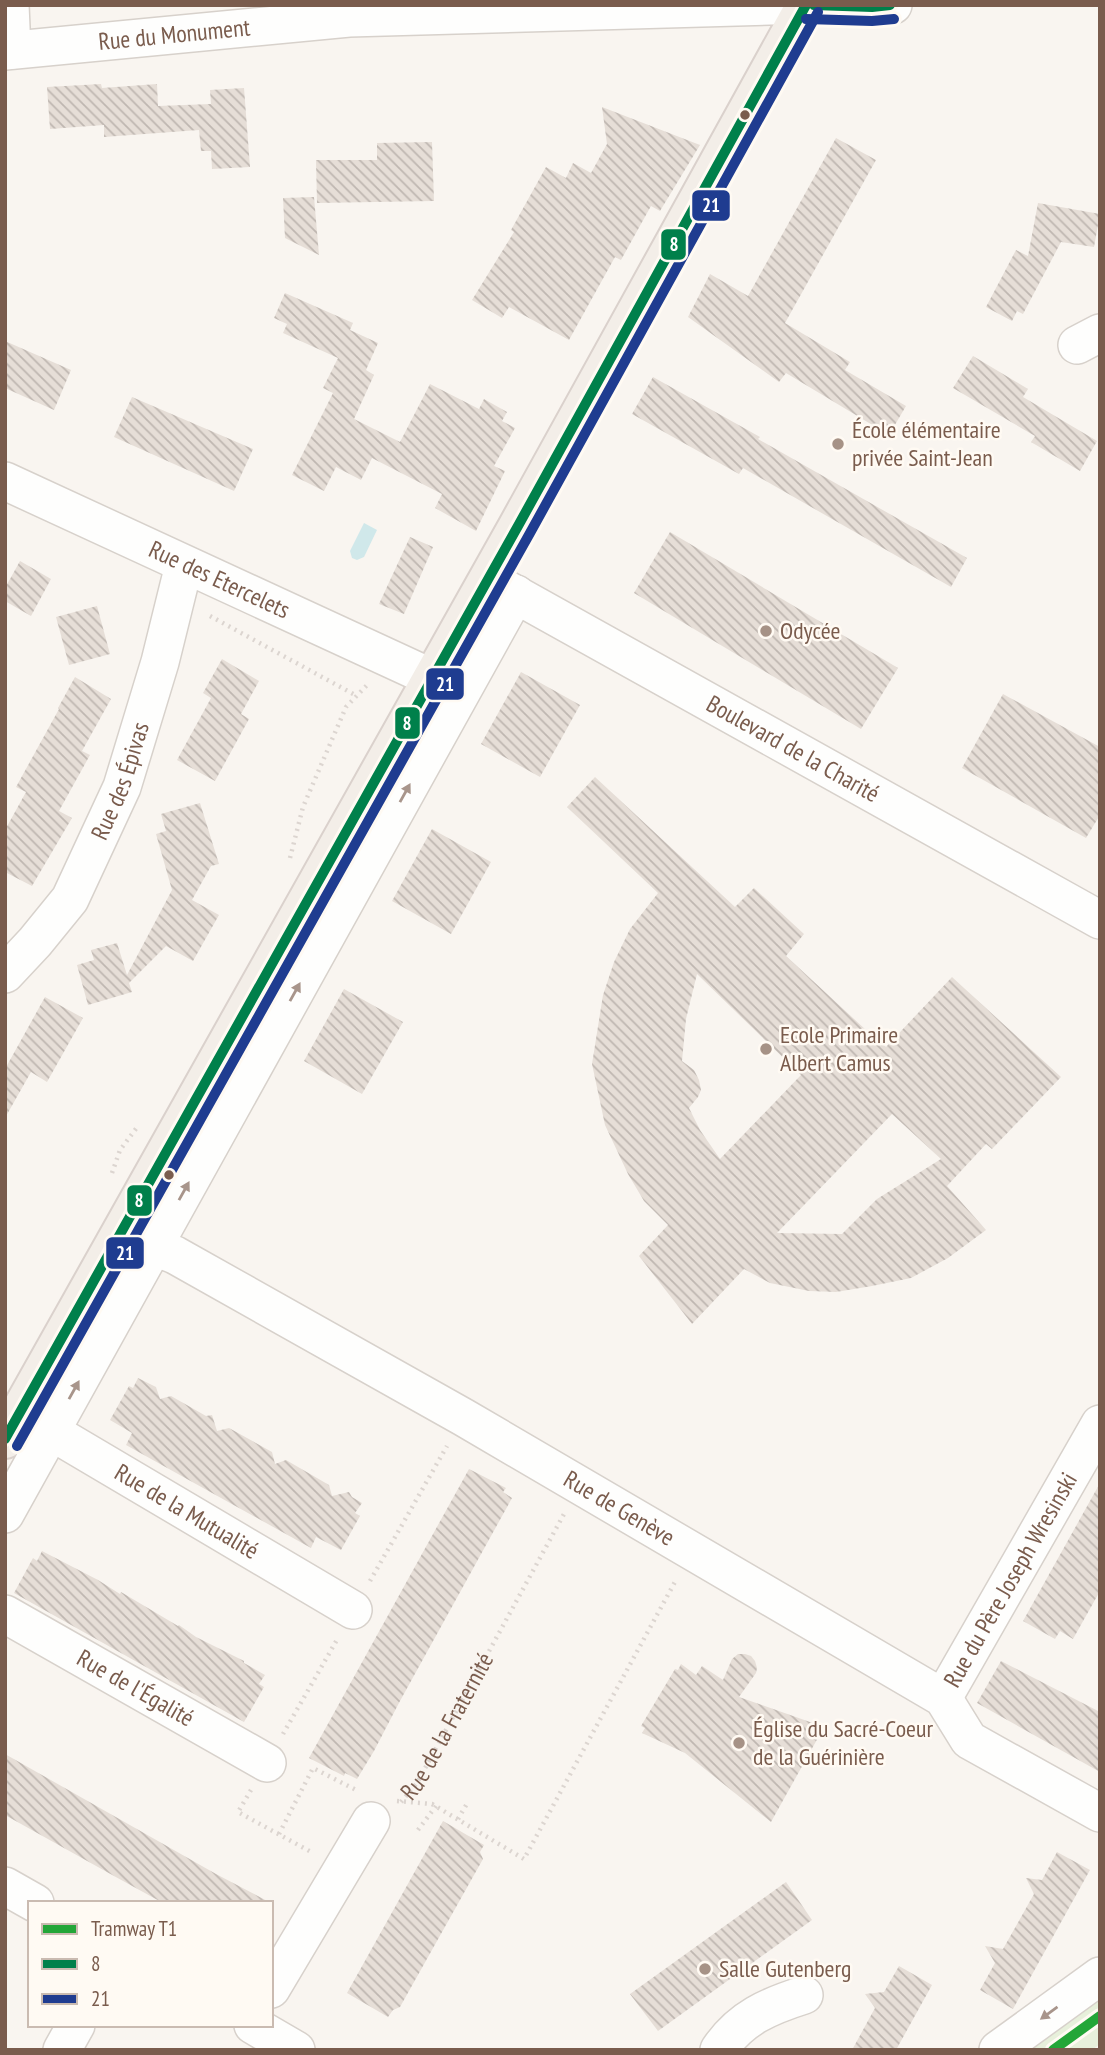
<svg xmlns="http://www.w3.org/2000/svg" width="1105" height="2055" viewBox="0 0 1105 2055" font-family="'PT Sans Narrow',sans-serif">
<style>
.green{fill:#e7f0db}
.water{fill:#d0e8ea}
.building{fill:url(#building-back-hatch);fill-rule:evenodd}
.lines{fill:none;stroke-linecap:round;stroke-linejoin:round}
.minor-casing{stroke:#d7d1cb;stroke-width:40}
.major-casing{stroke:#dad1cc;stroke-width:42}
.path{stroke:#dcd5d0;stroke-width:4.5;stroke-dasharray:2 5;stroke-linecap:butt}
.minor{stroke:#fefefd;stroke-width:37}
.major{stroke:#f3eee8;stroke-width:38}
.bus-1-casing{stroke:#fffaf3;stroke-width:16}
.bus-2-casing{stroke:#fffaf3;stroke-width:16}
.bus-1{stroke:#00804b;stroke-width:10}
.bus-2{stroke:#1f3c90;stroke-width:10}
.tram-1-casing{stroke:#fffaf3;stroke-width:16}
.tram-1{stroke:#23a638;stroke-width:10}
.oneway{fill:#a8958b}
.bus-dot{fill:#7a5c4d;stroke:#fffaf3;stroke-width:2.5}
.poi-dot{fill:#a69286;stroke:#fffaf3;stroke-width:2.5}
.labels{text-anchor:middle;stroke-width:5;stroke-linejoin:round;paint-order:stroke}
.street-label{font-size:24px;fill:#7a5c4d;stroke:#fffaf3}
.poi-label{font-size:24px;fill:#7a5c4d;stroke:#fffaf3;text-anchor:start}
.line-badge{stroke:#fffaf3;stroke-width:2.5}
.badge-label{font-size:19px;text-anchor:middle;font-weight:bold;fill:#fff}
</style>
<defs>
<pattern id="building-back-hatch" width="6" height="6" patternUnits="userSpaceOnUse" patternTransform="scale(1.75)"><rect width="6" height="6" fill="#e6ded7"/><path d="M-1 5l2 2M0 0l6 6M5-1l2 2" fill="none" stroke="#bfb7b1"/></pattern>
</defs>
<rect width="100%" height="100%" fill="#f9f5f0"/>
<polygon class="green" points="1100,1991 1100,2044 1092,2050 1018,2050"/>
<polygon class="water" points="364,523 377,530 364,557 357,560 352,558 350,551"/>
<g class="building">
<polygon points="101,84 102,88 157,84 158,106 211,104 210,90 244,88 250,167 212,169 211,151 201,151 199,130 104,137 104,125 50,129 47,87"/>
<polygon points="602,107 700,145 660,211 651,206 621,260 615,257 569,340 509,307 502,318 472,300 514,232 511,230 546,167 566,178 573,163 591,173 607,144"/>
<polygon points="836,138 876,160 785,323 850,362 845,370 906,406 889,435 786,373 779,382 688,317 710,274 748,296"/>
<polygon points="432,142 434,201 317,203 316,160 377,160 377,143"/>
<polygon points="314,197 319,255 285,238 283,198"/>
<polygon points="1038,203 1100,214 1094,247 1061,242 1023,314 1017,311 1012,321 986,307 1016,250 1028,256"/>
<polygon points="285,293 353,323 350,330 378,343 366,370 374,375 354,419 400,442 430,384 479,409 484,399 507,412 502,421 515,428 494,466 505,471 476,531 435,508 442,494 372,458 361,480 336,467 324,491 292,475 333,393 323,388 338,358 283,333 287,324 274,318"/>
<polygon points="5,341 71,370 54,410 5,388"/>
<polygon points="973,356 1028,389 1023,397 1097,441 1080,471 1031,442 1035,436 953,388"/>
<polygon points="653,377 760,437 758,439 967,558 951,587 743,468 739,474 632,414"/>
<polygon points="132,397 253,449 234,491 114,437"/>
<polygon points="670,532 898,668 861,729 634,593"/>
<polygon points="410,537 433,547 404,614 379,604"/>
<polygon points="20,561 51,579 31,616 5,601 5,588"/>
<polygon points="97,606 110,654 69,665 56,617"/>
<polygon points="222,659 259,681 241,714 249,719 215,781 177,760 211,698 203,693"/>
<polygon points="521,672 580,705 540,777 481,744"/>
<polygon points="75,677 111,699 82,751 90,755 59,811 72,818 32,886 5,872 5,830 26,792 16,787 59,709 58,708"/>
<polygon points="1003,694 1100,747 1100,815 1086,838 962,768"/>
<path d="M 595,777 L 735,907 L 754,888 L 804,934 L 786,956 L 880,1043 L 881,1042 L 886,1047 L 952,977 L 1061,1077 L 992,1149 L 986,1144 L 947,1186 L 986,1230 L 948,1258 L 911,1278 L 872,1286 L 836,1292 L 809,1291 L 770,1283 L 744,1269 L 692,1324 L 639,1256 L 668,1225 L 644,1201 L 628,1174 L 605,1125 L 592,1064 L 603,995 L 614,962 L 630,929 L 658,893 L 567,807 ZM 697,974 L 801,1075 L 720,1159 L 700,1130 L 689,1108 L 698,1097 L 701,1090 L 699,1080 L 694,1070 L 682,1061 L 686,1019 ZM 892,1114 L 941,1159 L 877,1199 L 842,1234 L 777,1233 Z"/>
<polygon points="200,803 219,864 211,866 192,900 219,915 193,961 166,946 129,983 132,992 88,1005 77,965 94,960 91,950 117,943 127,975 172,890 156,834 166,831 161,814"/>
<polygon points="432,829 491,862 451,934 392,901"/>
<polygon points="344,989 403,1022 362,1094 304,1061"/>
<polygon points="45,997 83,1018 47,1082 31,1072 5,1118 5,1069"/>
<polygon points="138,1378 156,1387 160,1399 171,1396 206,1416 212,1415 217,1431 229,1428 272,1452 275,1464 286,1460 329,1485 332,1496 349,1492 352,1497 362,1503 355,1513 360,1516 341,1550 316,1537 311,1548 126,1445 132,1433 110,1420 129,1386 133,1388"/>
<polygon points="469,1469 506,1488 503,1492 512,1498 400,1701 374,1751 357,1779 345,1773 344,1776 309,1758"/>
<polygon points="1100,1483 1100,1591 1073,1639 1060,1631 1055,1639 1023,1621"/>
<polygon points="42,1551 98,1580 120,1594 121,1592 178,1626 179,1625 196,1637 244,1661 244,1663 265,1675 259,1684 264,1687 244,1722 14,1593 33,1558 37,1561"/>
<polygon points="738,1654 745,1654 751,1656 755,1661 757,1668 756,1673 739,1697 824,1727 771,1822 685,1753 642,1733 645,1728 641,1726 675,1669 678,1670 681,1664 696,1675 702,1666 723,1680 732,1659"/>
<polygon points="1001,1661 1100,1712 1100,1772 977,1703"/>
<polygon points="5,1754 216,1874 271,1903 163,1903 114,1876 5,1815"/>
<polygon points="443,1821 484,1845 480,1852 483,1859 400,2007 393,2010 388,2017 347,1993"/>
<polygon points="1057,1852 1090,1870 1013,2009 980,1990 995,1963 985,1946 1003,1949 1034,1894 1026,1878 1042,1880"/>
<polygon points="786,1882 812,1920 658,2031 630,1994"/>
<polygon points="899,1966 932,1985 896,2050 852,2050 875,2008 865,1994 884,1992"/>
</g>
<g class="lines">
<defs>
<g id="minor">
<polyline points="10,5 12,50"/>
<path id="s2" d="M 5,51 L 349,18 L 806,5 L 872,7 L 893,5"/>
<polyline points="1077,345 1100,333"/>
<path id="s3" d="M 5,481 L 432,678"/>
<path id="s4" d="M 495,583 L 1100,920"/>
<path id="s5" d="M 5,974 L 35,942 L 70,899 L 122,787 L 160,662 L 184,565"/>
<path id="s6" d="M 115,1244 L 136,1252 L 160,1249 L 175,1255 L 463,1417 L 943,1698 L 969,1740 L 1100,1813"/>
<path id="s7" d="M 30,1419 L 353,1610"/>
<polyline points="5,1514 516,594"/>
<path id="s8" d="M 5,1614 L 267,1763"/>
<path id="s9" d="M 943,1698 L 1100,1424"/>
<polyline points="5,1886 35,1903"/>
<polyline points="271,1989 371,1821"/>
<polyline points="253,2025 296,2050"/>
<polyline points="62,2050 76,2025"/>
<path d="M 719,2050 C 740,2018 769,2006 804,1995"/>
<polyline points="998,2050 1100,1976"/>
</g>
<polyline id="major" points="5,1439 518,526 806,5"/>
</defs>
<use href="#minor" class="minor-casing"/>
<use href="#major" class="major-casing"/>
<g class="path">
<polyline points="210,616 357,696"/>
<polyline points="290,858 303,807 346,707 369,683"/>
<polyline points="112,1173 120,1150 138,1126"/>
<polyline points="370,1581 447,1446"/>
<polyline points="283,1734 338,1638"/>
<polyline points="251,1790 238,1812 313,1853"/>
<polyline points="397,1801 432,1804 524,1859 676,1580"/>
<path id="s1" d="M 401,1802 L 417,1783 L 564,1514"/>
<polyline points="458,1819 468,1802"/>
<polyline points="418,1830 436,1806"/>
<polyline points="279,1834 313,1768 358,1791"/>
</g>
<use href="#minor" class="minor"/>
<use href="#major" class="major"/>
<defs>
<g id="bus-1">
<polyline points="814,5 872,7 890,5"/>
<polyline points="5,1439 518,526 806,5"/>
</g>
<g id="bus-2">
<polyline points="806,19 872,21 894,19"/>
<polyline points="17,1446 530,533 818,12"/>
</g>
</defs>
<use href="#bus-1" class="bus-1-casing"/>
<use href="#bus-2" class="bus-2-casing"/>
<use href="#bus-1" class="bus-1"/>
<use href="#bus-2" class="bus-2"/>
<defs>
<polyline id="tram-1" points="1053,2050 1100,2016"/>
</defs>
<use href="#tram-1" class="tram-1-casing"/>
<use href="#tram-1" class="tram-1"/>
</g>
<defs><path id="oneway-solid" d="M-6-.8H1V-3.2L6.5 0L1 3.2V.8H-6Z" transform="scale(1.75)"/></defs>
<g class="oneway">
<use href="#oneway-solid" transform="translate(405 793) rotate(-61)"/>
<use href="#oneway-solid" transform="translate(295 992) rotate(-61)"/>
<use href="#oneway-solid" transform="translate(184 1191) rotate(-61)"/>
<use href="#oneway-solid" transform="translate(74 1390) rotate(-61)"/>
<use href="#oneway-solid" transform="translate(1049 2013) rotate(144)"/>
</g>
<g class="bus-dot">
<circle cx="745" cy="115" r="6"/>
<circle cx="169" cy="1175" r="6"/>
</g>
<g class="poi-dot">
<circle cx="838" cy="444" r="7"/>
<circle cx="766" cy="631" r="7"/>
<circle cx="766" cy="1049" r="7"/>
<circle cx="739" cy="1743" r="7"/>
<circle cx="705" cy="1969" r="7"/>
</g>
<g class="labels">
<g class="street-label">
<text dy="8" stroke="none"><textPath href="#s2" startOffset="170">Rue du Monument</textPath></text>
<text dy="8" stroke="none"><textPath href="#s3" startOffset="236">Rue des Etercelets</textPath></text>
<text dy="8" stroke="none"><textPath href="#s4" startOffset="341">Boulevard de la Charité</textPath></text>
<text dy="8" stroke="none"><textPath href="#s5" startOffset="228">Rue des Épivas</textPath></text>
<text dy="8" stroke="none"><textPath href="#s6" startOffset="574">Rue de Genève</textPath></text>
<text dy="8" stroke="none"><textPath href="#s7" startOffset="182">Rue de la Mutualité</textPath></text>
<text dy="8" stroke="none"><textPath href="#s9" startOffset="136">Rue du Père Joseph Wresinski</textPath></text>
<text dy="8" stroke="none"><textPath href="#s8" startOffset="150">Rue de l'Égalité</textPath></text>
<text dy="8" stroke="none"><textPath href="#s1" startOffset="89">Rue de la Fraternité</textPath></text>
</g>
<g class="poi-label">
<text x="852" y="438">École élémentaire<tspan x="852" dy="28">privée Saint-Jean</tspan></text>
<text x="780" y="639">Odycée</text>
<text x="780" y="1043">Ecole Primaire<tspan x="780" dy="28">Albert Camus</tspan></text>
<text x="753" y="1737">Église du Sacré-Coeur<tspan x="753" dy="28">de la Guérinière</tspan></text>
<text x="719" y="1977">Salle Gutenberg</text>
</g>
</g>
<g class="line-badge">
<rect x="691" y="189" width="40" height="33" rx="7" fill="#1f3c90"/>
<rect x="660" y="228" width="27" height="33" rx="7" fill="#00804b"/>
<rect x="425" y="667" width="40" height="34" rx="7" fill="#1f3c90"/>
<rect x="394" y="706" width="27" height="34" rx="7" fill="#00804b"/>
<rect x="126" y="1184" width="27" height="33" rx="7" fill="#00804b"/>
<rect x="105" y="1236" width="40" height="34" rx="7" fill="#1f3c90"/>
</g>
<g class="badge-label">
<text x="711" y="212">21</text>
<text x="674" y="251">8</text>
<text x="445" y="691">21</text>
<text x="407" y="730">8</text>
<text x="139" y="1207">8</text>
<text x="125" y="1260">21</text>
</g>
<rect width="1105" height="2055" fill="none" stroke="#7a5c4d" stroke-width="14"/>
<rect x="28" y="1901" width="245" height="126" fill="#fffaf3" stroke="#cabbb1" stroke-width="2"/>
<rect x="42" y="1924" width="35" height="10" fill="#23a638" stroke="#cabbb1" stroke-width="2"/>
<text x="91" y="1936" font-size="21" fill="#7a5c4d">Tramway T1</text>
<rect x="42" y="1959" width="35" height="10" fill="#00804b" stroke="#cabbb1" stroke-width="2"/>
<text x="91" y="1971" font-size="21" fill="#7a5c4d">8</text>
<rect x="42" y="1994" width="35" height="10" fill="#1f3c90" stroke="#cabbb1" stroke-width="2"/>
<text x="91" y="2006" font-size="21" fill="#7a5c4d">21</text>
</svg>
